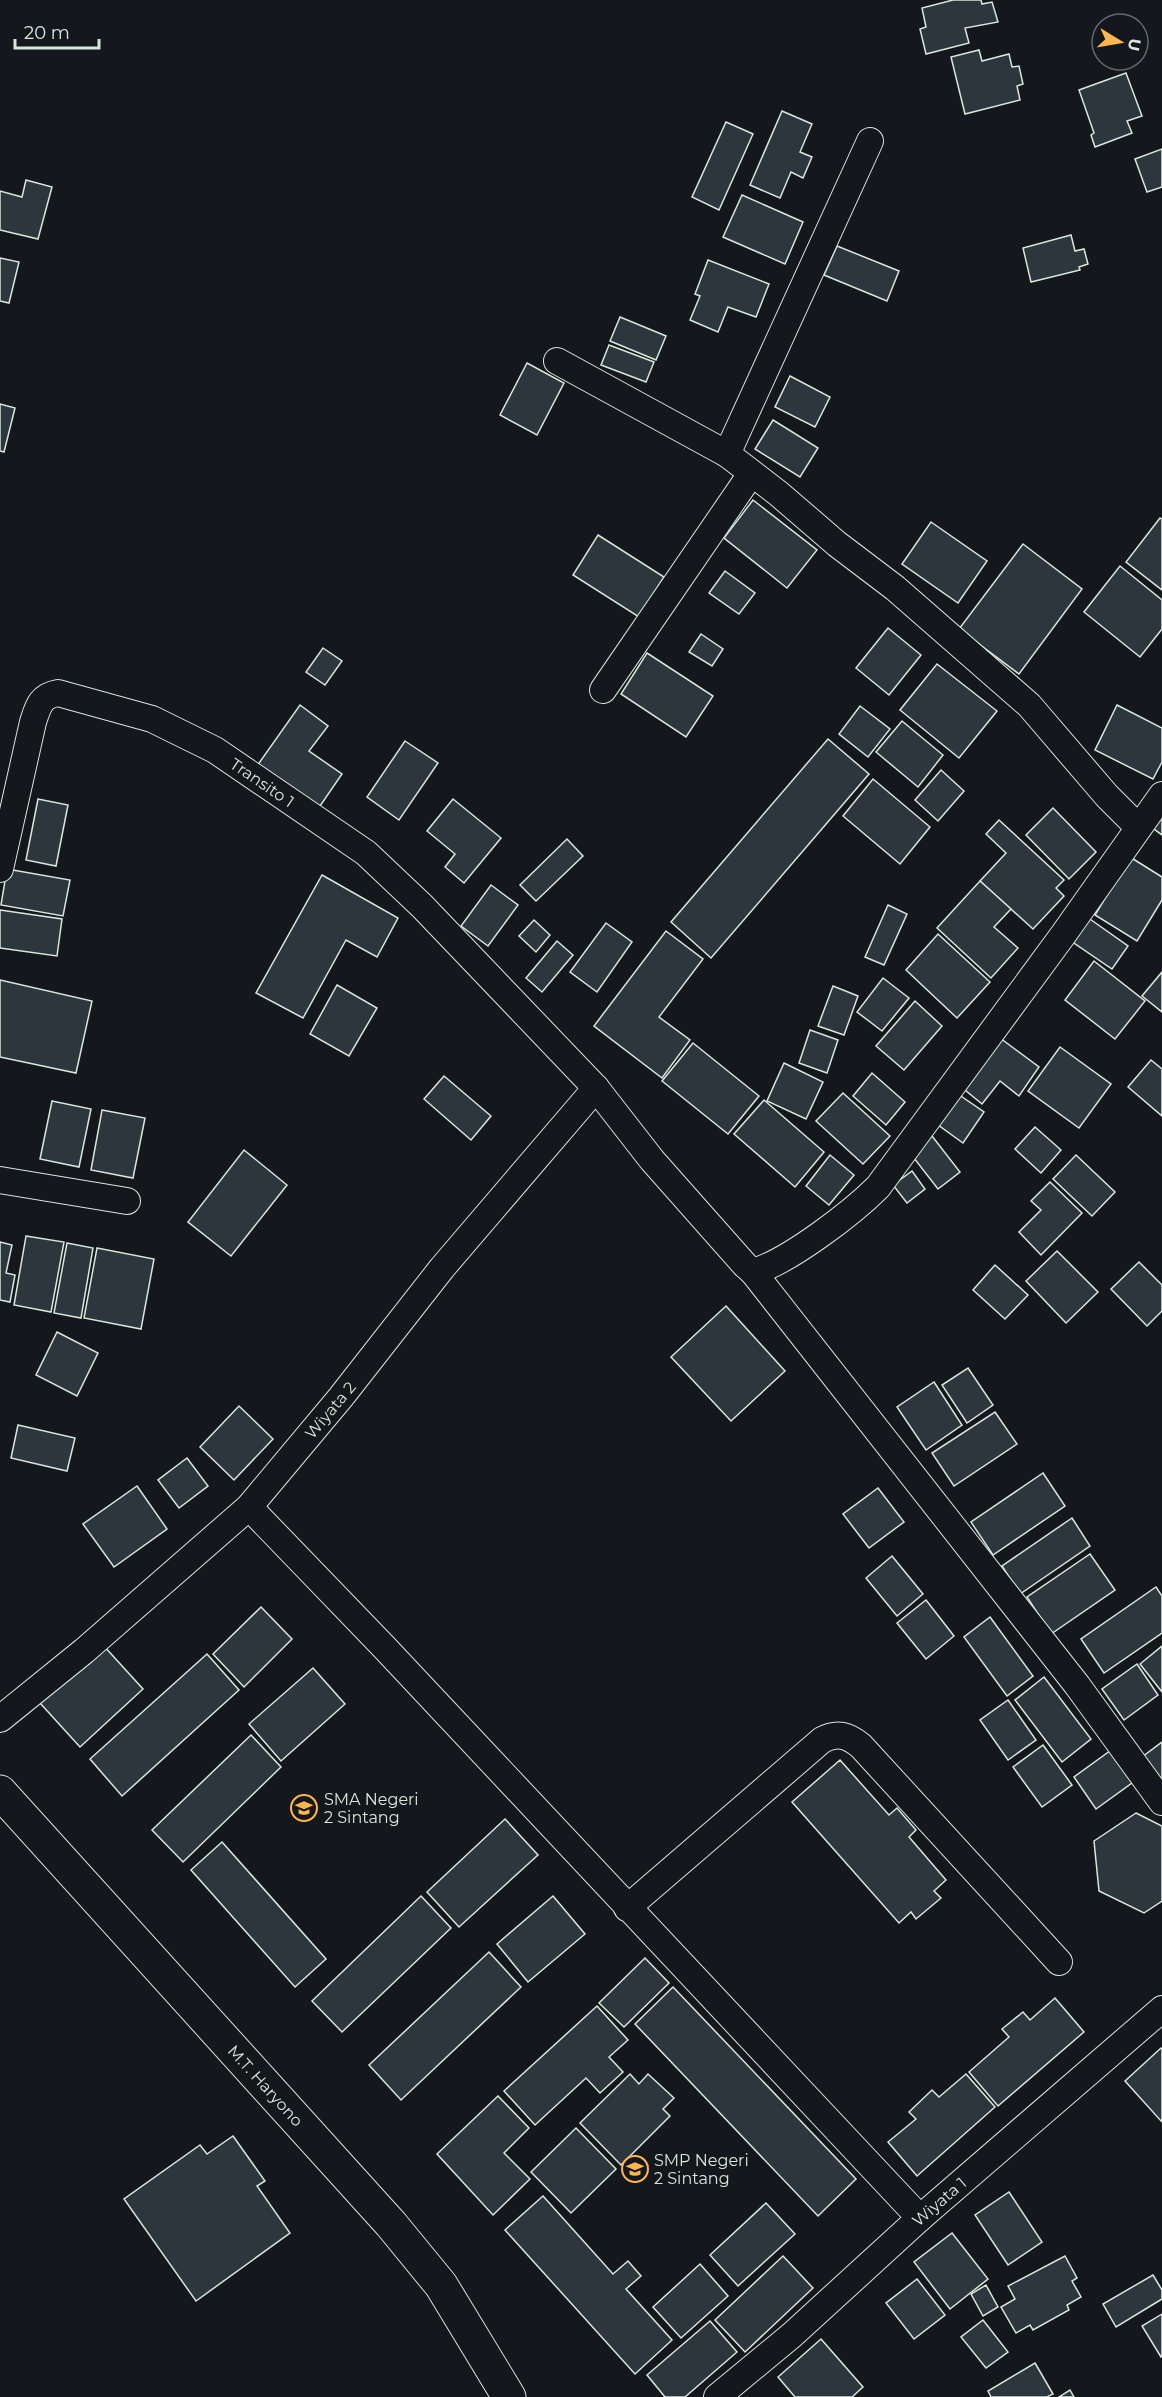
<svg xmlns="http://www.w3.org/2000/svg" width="1162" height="2397" viewBox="0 0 1162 2397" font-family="Montserrat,sans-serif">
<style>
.building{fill:#2c363c;stroke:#d8e6dc;stroke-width:1.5}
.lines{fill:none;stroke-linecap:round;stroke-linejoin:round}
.minor-casing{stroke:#d8e6dc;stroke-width:28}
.trunk-casing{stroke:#d8e6dc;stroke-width:35}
.minor{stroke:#14181c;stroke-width:26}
.trunk{stroke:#14181c;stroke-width:33}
.labels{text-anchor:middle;stroke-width:4.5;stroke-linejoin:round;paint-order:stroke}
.street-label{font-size:16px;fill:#d8e6dc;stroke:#14181c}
.poi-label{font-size:16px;fill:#d8e6dc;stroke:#14181c;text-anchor:start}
</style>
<rect width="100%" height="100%" fill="#14181c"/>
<g class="building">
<polygon points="953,0 981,0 982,4 992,2 998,22 965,28 969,43 926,54 920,29 926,27 922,8"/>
<polygon points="979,50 982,61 1009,54 1012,67 1019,66 1023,84 1017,86 1020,100 965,114 951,57"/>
<polygon points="1126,73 1142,116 1127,121 1132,133 1095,147 1091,135 1094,133 1079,90"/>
<polygon points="782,111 812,124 800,152 812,157 803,178 791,172 780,198 750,185"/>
<polygon points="726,122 753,134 719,210 692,197"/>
<polygon points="1162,149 1162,187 1147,192 1135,159"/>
<polygon points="26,180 52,187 38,239 0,230 0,191 22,197"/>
<polygon points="742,195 803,222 785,264 723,237"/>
<polygon points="1071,235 1075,251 1084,249 1088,264 1079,267 1080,270 1031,282 1023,248"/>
<polygon points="837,246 899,271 887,301 824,275"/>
<polygon points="0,258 19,262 9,303 0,301"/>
<polygon points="708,260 769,284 756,317 728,307 718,332 690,320 700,296 695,294"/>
<polygon points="620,317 666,336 656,360 610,341"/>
<polygon points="609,345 654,362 646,382 601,365"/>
<polygon points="527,363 564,383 537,435 500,415"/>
<polygon points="790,376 830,397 815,427 775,407"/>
<polygon points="0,404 15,408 4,452 0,451"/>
<polygon points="773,420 818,448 800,477 755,449"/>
<polygon points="753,500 817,550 787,588 724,538"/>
<polygon points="1160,518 1162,519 1162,590 1126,562"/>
<polygon points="931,522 987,561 958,603 902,564"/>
<polygon points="598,535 664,577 639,617 573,575"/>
<polygon points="1023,544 1082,589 1019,674 959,629"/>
<polygon points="1120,566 1162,600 1162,629 1140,657 1084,612"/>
<polygon points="725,571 755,593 739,614 709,593"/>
<polygon points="888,628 921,655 889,695 856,668"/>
<polygon points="701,634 723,649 712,666 689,652"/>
<polygon points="323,648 342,661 325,685 306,672"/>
<polygon points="647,653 713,696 686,737 621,694"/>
<polygon points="937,664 997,711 959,758 900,710"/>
<polygon points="300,705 328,726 309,751 342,774 318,809 257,766"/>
<polygon points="1117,705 1162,728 1162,762 1153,779 1095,750"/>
<polygon points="860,706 890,729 868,757 839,734"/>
<polygon points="902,721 943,755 918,787 876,752"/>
<polygon points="828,739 869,774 711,958 671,922"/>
<polygon points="405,741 438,763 399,820 367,797"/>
<polygon points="941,770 964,791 938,821 915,800"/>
<polygon points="873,779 930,827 900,864 843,816"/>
<polygon points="38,799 68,805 56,866 26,860"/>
<polygon points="453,799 501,838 464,883 445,867 455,854 427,831"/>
<polygon points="1053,808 1096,852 1069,879 1026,835"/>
<polygon points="1162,809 1162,835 1150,826"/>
<polygon points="999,820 1064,880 1056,888 1064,896 1033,929 980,881 1006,853 986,834"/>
<polygon points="567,839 583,856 536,901 520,885"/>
<polygon points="1130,857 1162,877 1162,900 1137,941 1095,915"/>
<polygon points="7,869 70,880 63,916 1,905"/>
<polygon points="322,875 398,918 377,957 346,940 303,1018 256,993"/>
<polygon points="980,881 1011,909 994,927 1018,948 991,978 937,928"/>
<polygon points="491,885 518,905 488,946 461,926"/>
<polygon points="888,905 907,914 884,965 865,957"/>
<polygon points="0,910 62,919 57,956 0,948"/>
<polygon points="1087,917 1128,946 1112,969 1071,941"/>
<polygon points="534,920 550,935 536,952 519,936"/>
<polygon points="606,923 632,942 597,992 570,972"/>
<polygon points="666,931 703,959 659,1017 690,1040 662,1078 594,1026"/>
<polygon points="938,934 990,982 957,1018 906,970"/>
<polygon points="557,941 573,955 542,992 526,978"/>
<polygon points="1094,961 1145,1001 1115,1039 1065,1000"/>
<polygon points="1162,972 1162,1012 1142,996"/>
<polygon points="883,978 909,998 882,1031 857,1012"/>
<polygon points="0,980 92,1001 76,1073 0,1057"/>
<polygon points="337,985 377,1008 349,1056 310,1034"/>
<polygon points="833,986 858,996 844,1035 818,1026"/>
<polygon points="915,1001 942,1026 904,1070 876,1046"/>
<polygon points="810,1030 838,1040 827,1073 799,1063"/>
<polygon points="996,1035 1039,1067 1019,1096 1000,1081 982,1104 959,1085"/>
<polygon points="693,1043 759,1096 728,1134 662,1081"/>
<polygon points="1060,1047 1111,1084 1079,1128 1028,1091"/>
<polygon points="1151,1060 1162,1069 1162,1116 1128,1087"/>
<polygon points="784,1063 823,1082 806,1119 767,1101"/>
<polygon points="872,1073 905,1102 886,1125 853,1096"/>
<polygon points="444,1076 491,1116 471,1140 424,1099"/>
<polygon points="955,1092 984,1112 963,1143 934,1122"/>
<polygon points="843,1093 890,1136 863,1164 816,1121"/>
<polygon points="764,1100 824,1152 795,1187 734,1134"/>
<polygon points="52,1101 91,1109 79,1167 40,1159"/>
<polygon points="102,1110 145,1118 133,1178 91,1170"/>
<polygon points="1035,1127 1061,1150 1041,1173 1015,1149"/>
<polygon points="932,1136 960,1172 938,1189 910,1153"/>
<polygon points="244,1150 287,1185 231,1256 188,1222"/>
<polygon points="830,1155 854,1175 829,1205 806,1186"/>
<polygon points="1076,1155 1115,1192 1092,1216 1053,1179"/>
<polygon points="912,1171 925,1189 907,1203 893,1185"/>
<polygon points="1050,1182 1082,1213 1041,1255 1019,1232 1041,1210 1031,1201"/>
<polygon points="26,1236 64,1242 51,1312 14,1305"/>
<polygon points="0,1242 12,1245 6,1273 15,1275 10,1302 0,1300"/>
<polygon points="67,1243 93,1248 81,1318 54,1313"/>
<polygon points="97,1248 154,1259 141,1329 84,1318"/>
<polygon points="1057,1251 1098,1292 1066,1323 1026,1281"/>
<polygon points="1139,1262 1162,1285 1162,1311 1147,1326 1111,1289"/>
<polygon points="995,1265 1028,1295 1005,1319 973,1290"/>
<polygon points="726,1306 785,1371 731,1421 671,1357"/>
<polygon points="57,1332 98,1353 77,1396 36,1375"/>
<polygon points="968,1368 993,1405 967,1423 942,1385"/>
<polygon points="934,1382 962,1425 926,1450 897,1407"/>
<polygon points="239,1406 273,1439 234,1480 200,1447"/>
<polygon points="995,1412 1017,1444 954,1486 932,1453"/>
<polygon points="18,1425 75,1438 67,1471 11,1458"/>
<polygon points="187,1458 208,1486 179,1508 158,1480"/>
<polygon points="1043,1473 1065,1506 993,1555 971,1522"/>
<polygon points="137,1486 167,1529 114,1567 83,1524"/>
<polygon points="878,1488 904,1522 869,1548 843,1514"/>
<polygon points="1072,1518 1090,1546 1020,1594 1002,1566"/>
<polygon points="1090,1554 1115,1590 1051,1634 1027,1597"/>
<polygon points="892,1556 923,1594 897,1616 866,1578"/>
<polygon points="1156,1587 1162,1596 1162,1633 1104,1673 1081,1639"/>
<polygon points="926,1600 954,1636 926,1659 897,1623"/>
<polygon points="261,1607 292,1639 244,1687 213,1654"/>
<polygon points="990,1617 1033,1676 1007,1696 964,1637"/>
<polygon points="103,1645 143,1689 80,1747 40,1703"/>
<polygon points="1162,1646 1162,1692 1140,1664"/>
<polygon points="207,1654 239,1690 122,1796 90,1759"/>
<polygon points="1137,1664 1158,1695 1124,1720 1102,1689"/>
<polygon points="313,1668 345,1704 281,1761 249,1724"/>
<polygon points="1044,1677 1091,1739 1062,1762 1015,1700"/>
<polygon points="1008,1700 1036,1740 1008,1760 980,1720"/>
<polygon points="251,1735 281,1767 183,1862 152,1830"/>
<polygon points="1162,1742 1162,1788 1138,1760"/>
<polygon points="1043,1745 1072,1785 1042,1807 1013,1767"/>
<polygon points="1114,1748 1136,1780 1096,1809 1074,1777"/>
<polygon points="840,1760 889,1815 897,1808 916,1830 909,1837 946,1880 934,1891 941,1898 916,1919 911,1912 899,1923 792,1802"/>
<polygon points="1136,1813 1162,1826 1162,1901 1144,1913 1099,1891 1094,1841"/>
<polygon points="505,1819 538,1855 459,1927 427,1892"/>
<polygon points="222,1842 326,1959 295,1987 191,1870"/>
<polygon points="421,1896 451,1928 342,2032 312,2001"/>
<polygon points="553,1896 585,1934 528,1982 497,1944"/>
<polygon points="489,1952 521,1987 401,2100 369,2065"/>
<polygon points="645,1958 669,1983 624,2027 599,2003"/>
<polygon points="673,1987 856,2179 818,2216 635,2024"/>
<polygon points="1055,1998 1084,2032 998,2106 969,2072 1009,2037 1002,2029 1023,2012 1030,2020"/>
<polygon points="597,2006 628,2040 609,2057 623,2072 600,2093 586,2078 535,2125 504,2091"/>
<polygon points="1161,2048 1162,2049 1162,2122 1125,2081"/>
<polygon points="630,2074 639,2084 648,2074 674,2098 663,2109 670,2116 621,2165 580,2123"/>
<polygon points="966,2074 995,2107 917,2176 888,2142 916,2119 909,2112 932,2090 939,2097"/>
<polygon points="498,2096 529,2128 504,2153 530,2179 493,2215 437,2154"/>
<polygon points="576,2128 616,2169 571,2213 531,2172"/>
<polygon points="233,2136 265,2181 257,2186 290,2233 196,2301 124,2199 200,2145 207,2154"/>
<polygon points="1009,2192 1042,2242 1008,2265 975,2215"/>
<polygon points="543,2196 613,2274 628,2261 641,2276 626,2289 672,2340 635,2374 505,2230"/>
<polygon points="766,2203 795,2234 738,2286 710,2255"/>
<polygon points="952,2233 988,2279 950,2309 914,2262"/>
<polygon points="783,2256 813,2288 745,2352 715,2320"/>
<polygon points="1065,2256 1077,2278 1072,2281 1081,2297 1067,2305 1069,2310 1033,2330 1030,2325 1016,2333 1001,2307 1015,2299 1008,2286"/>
<polygon points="700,2264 728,2296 681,2338 653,2307"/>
<polygon points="1153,2275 1162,2290 1162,2299 1116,2327 1103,2304"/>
<polygon points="917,2279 945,2315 914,2339 886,2303"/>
<polygon points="986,2285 998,2307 983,2316 971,2294"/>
<polygon points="1162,2314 1162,2356 1161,2357 1142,2326"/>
<polygon points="983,2320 1008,2352 986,2368 961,2337"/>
<polygon points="710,2321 737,2352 685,2397 665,2397 647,2375"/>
<polygon points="821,2339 863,2387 852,2397 795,2397 778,2377"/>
<polygon points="1035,2363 1053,2394 1047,2397 991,2397 988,2391"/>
<polygon points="1070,2390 1074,2397 1059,2397"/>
</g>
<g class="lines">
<defs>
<g id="minor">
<polyline points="557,361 727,454 779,494 837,544 895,588 1029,705 1107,796 1138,827"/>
<polyline points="727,454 870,141"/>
<polyline points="603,690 751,474"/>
<path id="s1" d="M 0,869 L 33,722 C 38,707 40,696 58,693 L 152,719 L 215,750 L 366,853 L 422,906 L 596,1088 L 442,1268 L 341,1397 L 249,1507 L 84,1651 L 0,1719"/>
<path d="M 596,1088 L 652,1160 L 745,1265 L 753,1272 C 788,1262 852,1213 878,1187 L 1063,935 L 1162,795"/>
<polyline points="0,1180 127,1201"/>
<polyline points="753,1272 1077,1685 1162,1802"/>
<polyline points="249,1507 384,1647 920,2218"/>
<path d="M 627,1908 L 822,1740 C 837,1732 848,1735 861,1746 L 1059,1962"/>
<path id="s2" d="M 717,2397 L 792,2335 L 920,2218 L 1162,2009"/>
</g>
<g id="trunk">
<path id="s3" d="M 0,1792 L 391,2224 L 441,2285 L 509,2397"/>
</g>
</defs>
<use href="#minor" class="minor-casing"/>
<use href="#trunk" class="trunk-casing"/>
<use href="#minor" class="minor"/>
<use href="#trunk" class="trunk"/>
</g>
<defs>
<symbol id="school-ring" viewBox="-11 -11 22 22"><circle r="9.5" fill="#14181c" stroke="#ffb74d" stroke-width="1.5"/><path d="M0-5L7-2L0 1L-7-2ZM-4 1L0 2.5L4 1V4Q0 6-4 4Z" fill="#ffb74d"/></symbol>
</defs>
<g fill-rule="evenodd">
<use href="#school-ring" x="289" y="1793" width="30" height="30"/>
<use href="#school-ring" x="620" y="2154" width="30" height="30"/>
</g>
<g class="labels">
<g class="street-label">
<text dy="6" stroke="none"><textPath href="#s1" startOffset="417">Transito 1</textPath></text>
<text transform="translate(330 1410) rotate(-50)" y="6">Wiyata 2</text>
<text dy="6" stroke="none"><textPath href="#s3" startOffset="396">M.T. Haryono</textPath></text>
<text dy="6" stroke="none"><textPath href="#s2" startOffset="296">Wiyata 1</textPath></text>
</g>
<g class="poi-label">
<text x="324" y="1805">SMA Negeri<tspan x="324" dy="18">2 Sintang</tspan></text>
<text x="654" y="2166">SMP Negeri<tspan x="654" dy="18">2 Sintang</tspan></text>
</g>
</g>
<g transform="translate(1120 42) rotate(101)"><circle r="28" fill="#14181c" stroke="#626a69" stroke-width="1.5"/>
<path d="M0-4.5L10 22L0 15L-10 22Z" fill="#ffb74d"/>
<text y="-9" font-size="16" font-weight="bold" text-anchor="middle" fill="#d8e6dc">U</text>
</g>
<path d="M15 39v9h84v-9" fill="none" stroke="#d8e6dc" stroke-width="3"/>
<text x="24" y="39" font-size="18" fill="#d8e6dc" stroke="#14181c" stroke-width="4.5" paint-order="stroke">20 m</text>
</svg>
